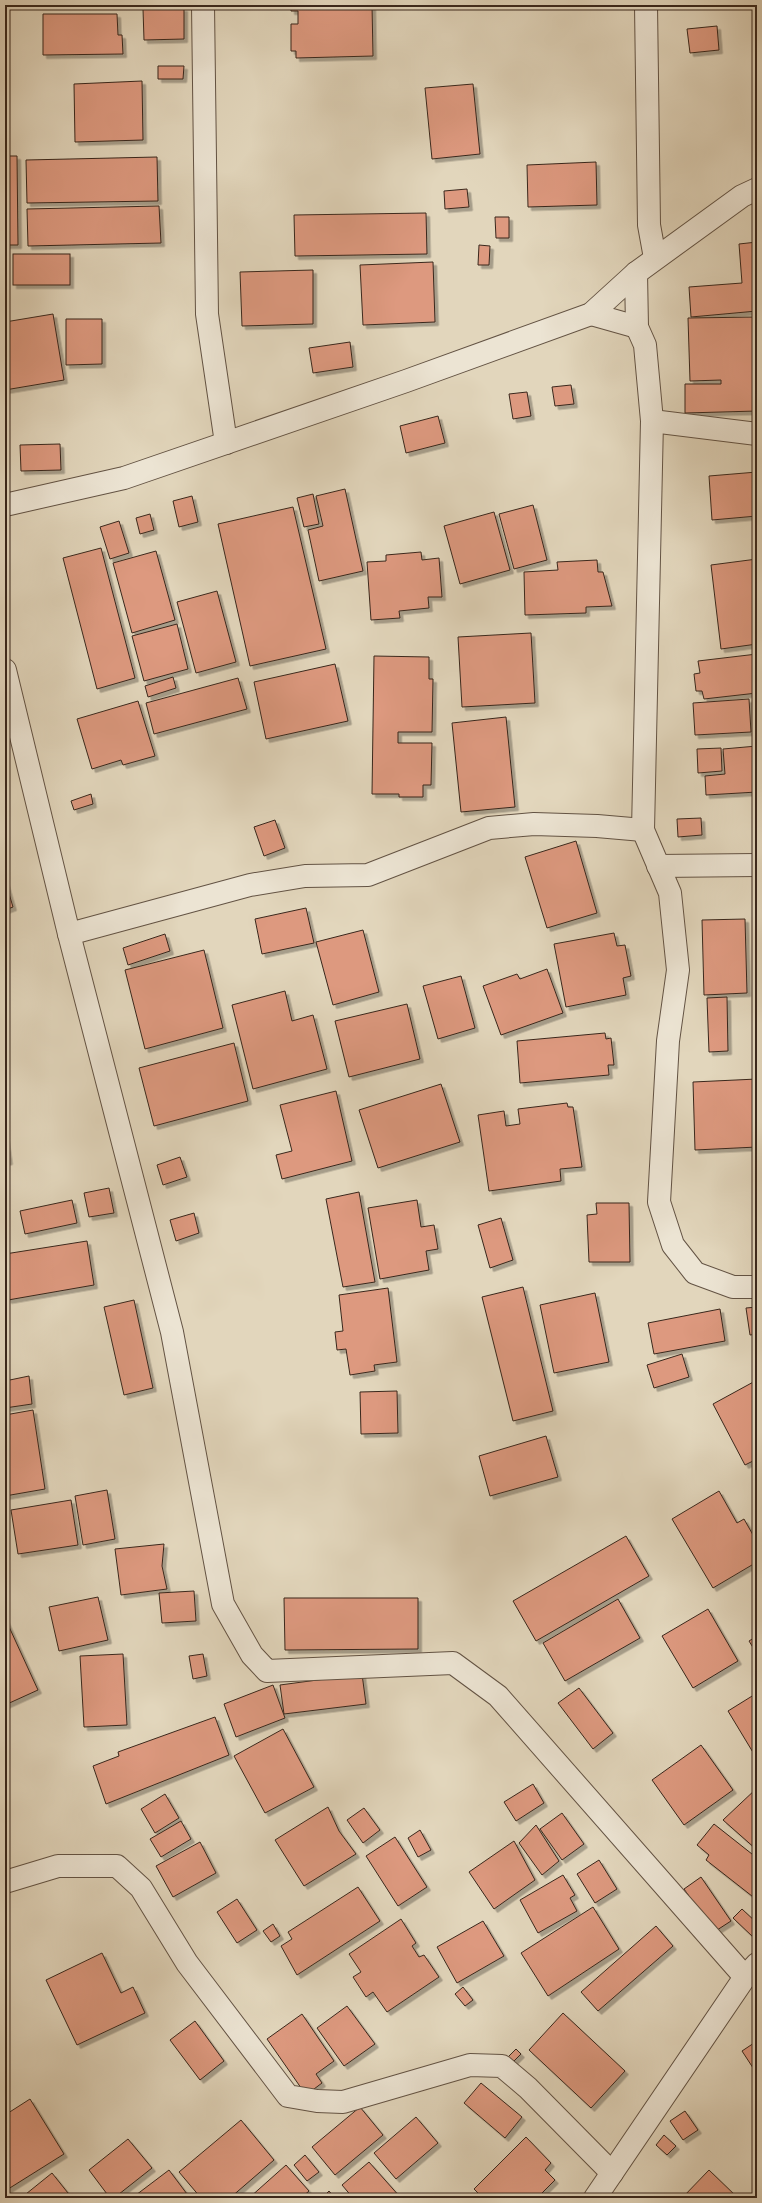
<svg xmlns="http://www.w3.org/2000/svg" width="762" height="2203" viewBox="0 0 762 2203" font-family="Cardo,serif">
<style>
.building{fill:#dd997f;stroke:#39271c;filter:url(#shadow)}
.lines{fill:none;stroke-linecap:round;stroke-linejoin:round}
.minor-casing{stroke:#635344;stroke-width:24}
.minor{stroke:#ece4d3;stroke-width:22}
</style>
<defs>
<filter id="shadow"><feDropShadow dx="3.5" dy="3.5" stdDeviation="0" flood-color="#0004"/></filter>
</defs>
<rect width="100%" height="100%" fill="#e2d6bc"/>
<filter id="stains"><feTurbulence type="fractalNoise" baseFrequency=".005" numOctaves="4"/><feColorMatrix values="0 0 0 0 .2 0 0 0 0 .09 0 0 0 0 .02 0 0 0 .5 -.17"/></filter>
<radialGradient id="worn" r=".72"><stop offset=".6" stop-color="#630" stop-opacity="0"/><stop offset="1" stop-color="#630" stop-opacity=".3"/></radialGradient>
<g class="building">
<polygon points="291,5 372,5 373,56 296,58 296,51 291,51 291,24 298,24 298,11 291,11"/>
<polygon points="184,8 184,39 144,40 143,9"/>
<polygon points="43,14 117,14 118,35 122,35 123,54 43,55"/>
<polygon points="717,26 719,50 690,53 687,29"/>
<polygon points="158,66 184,66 183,79 158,79"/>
<polygon points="142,81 143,140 75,142 74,84"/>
<polygon points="473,84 480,154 432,159 425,88"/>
<polygon points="5,156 17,156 18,245 5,245"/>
<polygon points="157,157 158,201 27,203 26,160"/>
<polygon points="596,162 597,205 528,207 527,165"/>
<polygon points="467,189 469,207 445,209 444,191"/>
<polygon points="159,206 161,243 28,246 27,209"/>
<polygon points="426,213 427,254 295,256 294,215"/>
<polygon points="495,217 509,217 509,238 496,238"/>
<polygon points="757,242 757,311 691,317 689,287 742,283 739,244"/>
<polygon points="479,245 490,246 489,265 478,265"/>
<rect x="13" y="254" width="57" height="31"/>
<polygon points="433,262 435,322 363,325 360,265"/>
<polygon points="313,270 313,324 242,326 240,272"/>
<polygon points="53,314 64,380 5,390 5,322"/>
<polygon points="757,317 757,411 685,413 685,384 721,384 721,380 690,381 688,318"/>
<polygon points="66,319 102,319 102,364 66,365"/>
<polygon points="350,342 353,367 313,373 309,348"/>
<polygon points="571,385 574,404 555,406 552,387"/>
<polygon points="527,392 531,416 513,419 509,394"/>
<polygon points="438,416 445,443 406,453 400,426"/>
<polygon points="60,444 61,470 21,471 20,445"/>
<polygon points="757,472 757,516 712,520 709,476"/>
<polygon points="345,489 363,571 319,581 308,530 323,526 316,496"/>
<polygon points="313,494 319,524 304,527 297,498"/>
<polygon points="192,496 198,522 179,527 173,501"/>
<polygon points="533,505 547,560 514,569 499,514"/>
<polygon points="293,507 326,649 250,666 218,524"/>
<polygon points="494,512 510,570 460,584 444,526"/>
<polygon points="150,514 154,530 140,534 136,518"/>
<polygon points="119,521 129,553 110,559 100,527"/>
<polygon points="101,548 135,678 97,689 63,558"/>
<polygon points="156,551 175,620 132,633 113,563"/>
<polygon points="421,552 422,560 439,558 442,597 428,597 429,608 399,611 400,618 371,620 367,562 386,561 386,555"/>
<polygon points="757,559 757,644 721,649 711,565"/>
<polygon points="597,560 598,572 603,572 612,606 586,607 586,613 525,615 524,572 558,570 557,562"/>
<polygon points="217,591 236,662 196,673 177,602"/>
<polygon points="177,624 188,669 144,681 132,636"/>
<polygon points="531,633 535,703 462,707 458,637"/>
<polygon points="757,654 757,693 704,699 702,691 696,691 694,674 700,673 698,661"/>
<polygon points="374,656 429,657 429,679 433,679 432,732 398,732 398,743 432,743 431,785 423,785 423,797 399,797 399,794 372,794"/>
<polygon points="335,664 348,721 266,739 254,682"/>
<polygon points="173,677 176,688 148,697 145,686"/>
<polygon points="238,678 247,709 154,734 146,703"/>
<polygon points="749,699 751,732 695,735 693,703"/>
<polygon points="138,701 155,756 123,765 121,760 92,769 77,719"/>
<polygon points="506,717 515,807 461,812 452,723"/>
<polygon points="757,746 757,792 706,795 705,776 725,774 723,749"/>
<polygon points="721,748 722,771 698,773 697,749"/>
<polygon points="91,794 93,804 74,810 71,801"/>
<polygon points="701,818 702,835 678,837 677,819"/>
<polygon points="275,820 285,848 264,856 254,827"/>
<polygon points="576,841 597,913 547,928 525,857"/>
<polygon points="5,880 13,907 5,910"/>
<polygon points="306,908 314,943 262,954 255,919"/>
<polygon points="745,919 747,993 704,995 702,920"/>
<polygon points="756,919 757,919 757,975"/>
<polygon points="363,930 379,992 333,1005 316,942"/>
<polygon points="614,933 617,946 625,945 631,976 623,978 626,995 566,1007 554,944"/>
<polygon points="165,934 170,951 128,965 123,948"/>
<polygon points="204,950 223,1028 145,1049 125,970"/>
<polygon points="547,969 563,1013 501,1035 483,986 517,974 520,979"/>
<polygon points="461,976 475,1028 438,1039 423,986"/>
<polygon points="285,991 292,1021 313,1015 327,1069 253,1089 232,1005"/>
<polygon points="727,997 728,1051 709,1052 707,998"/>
<polygon points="407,1004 420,1059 349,1077 335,1021"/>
<polygon points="605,1033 606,1039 611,1038 614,1065 608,1065 609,1075 520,1083 517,1041"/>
<polygon points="234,1043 248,1101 154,1126 139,1068"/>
<polygon points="757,1079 757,1147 695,1150 693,1082"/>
<polygon points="441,1084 460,1142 378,1168 359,1110"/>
<polygon points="336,1091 352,1161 282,1179 276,1155 292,1151 280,1105"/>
<polygon points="567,1103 568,1107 573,1107 582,1167 560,1169 561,1181 489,1191 478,1115 504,1111 506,1126 520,1124 518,1109"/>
<polygon points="5,1134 9,1161 5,1162"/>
<polygon points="180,1157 187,1177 163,1185 157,1165"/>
<polygon points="109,1188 114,1213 89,1217 84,1193"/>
<polygon points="359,1192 375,1282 343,1287 326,1199"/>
<polygon points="72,1200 77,1223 25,1234 20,1211"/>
<polygon points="417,1200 421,1227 434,1225 438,1249 426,1251 429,1270 380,1279 368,1208"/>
<polygon points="596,1203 629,1203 630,1262 589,1262 587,1215 597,1214"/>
<polygon points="194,1213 199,1233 176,1241 170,1220"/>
<polygon points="501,1218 513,1260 490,1268 478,1225"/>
<polygon points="87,1241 94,1285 8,1300 5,1292 5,1254"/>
<polygon points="523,1287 553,1411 513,1421 482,1297"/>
<polygon points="388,1288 397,1362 374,1365 375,1371 350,1375 346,1349 337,1350 335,1332 343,1331 339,1295"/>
<polygon points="595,1293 609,1362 554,1373 540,1305"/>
<polygon points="134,1300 153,1388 124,1395 104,1307"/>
<polygon points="757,1307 757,1334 750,1335 746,1308"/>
<polygon points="720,1309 725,1341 654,1354 648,1323"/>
<polygon points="682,1354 689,1377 654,1388 647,1365"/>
<polygon points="29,1376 32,1404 5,1408 5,1381"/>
<polygon points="757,1380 757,1459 745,1465 713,1404"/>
<polygon points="397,1391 398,1433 361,1434 360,1392"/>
<polygon points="33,1410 45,1489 5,1496 5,1415"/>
<polygon points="546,1436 558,1477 490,1496 479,1456"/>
<polygon points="107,1490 115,1539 83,1545 75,1496"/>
<polygon points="719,1491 737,1523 744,1519 757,1542 757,1548 753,1550 757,1556 757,1562 713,1588 672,1519"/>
<polygon points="71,1500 78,1545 18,1554 11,1510"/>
<polygon points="626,1536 649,1576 536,1641 513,1601"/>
<polygon points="164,1544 162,1566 167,1589 121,1595 115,1549"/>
<polygon points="194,1591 196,1621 162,1623 159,1593"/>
<polygon points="98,1597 108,1640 59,1651 49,1607"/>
<polygon points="284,1598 418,1598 418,1649 285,1650"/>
<polygon points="618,1599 640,1638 565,1681 543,1643"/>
<polygon points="708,1609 738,1661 693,1688 662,1636"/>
<polygon points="5,1618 38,1690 5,1705"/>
<polygon points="757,1636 757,1654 749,1641"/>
<polygon points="123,1654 127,1725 84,1727 80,1656"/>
<polygon points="203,1654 207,1676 193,1679 189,1656"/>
<polygon points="362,1674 366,1704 284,1714 280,1685"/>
<polygon points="273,1685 285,1718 236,1737 224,1704"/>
<polygon points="579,1688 613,1733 593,1749 558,1703"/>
<polygon points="757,1693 757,1759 728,1711"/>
<polygon points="215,1717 229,1755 106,1804 93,1766 119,1756 118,1752"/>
<polygon points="283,1729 314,1787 265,1813 234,1756"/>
<polygon points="701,1745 733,1790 684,1825 652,1780"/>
<polygon points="533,1784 544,1803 516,1821 504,1802"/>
<polygon points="757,1788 757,1850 723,1820"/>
<polygon points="165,1794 179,1818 155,1833 141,1809"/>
<polygon points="328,1807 339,1831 356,1854 304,1886 275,1840"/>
<polygon points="364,1808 380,1830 363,1843 347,1820"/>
<polygon points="562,1813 584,1844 562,1860 540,1829"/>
<polygon points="181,1821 191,1839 161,1857 150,1839"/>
<polygon points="714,1824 757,1858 757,1900 706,1860 709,1855 697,1845"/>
<polygon points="536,1825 559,1861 542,1875 519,1843"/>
<polygon points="420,1830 431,1850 418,1857 408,1838"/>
<polygon points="395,1837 427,1887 398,1906 366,1856"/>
<polygon points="514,1841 535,1880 494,1909 469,1872"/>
<polygon points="200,1842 216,1873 173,1897 156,1866"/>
<polygon points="599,1860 617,1889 595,1903 577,1874"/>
<polygon points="563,1875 575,1895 570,1898 577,1911 538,1933 520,1900"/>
<polygon points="701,1877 731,1921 714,1932 684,1889"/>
<polygon points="358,1887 380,1921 297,1975 281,1946 292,1939 288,1932"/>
<polygon points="237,1899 257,1930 237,1943 217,1912"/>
<polygon points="593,1907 619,1949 548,1996 521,1953"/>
<polygon points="742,1909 757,1923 757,1933 753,1937 733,1918"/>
<polygon points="401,1919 416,1943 412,1946 419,1957 424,1955 439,1977 387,2012 373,1992 366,1997 353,1977 361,1972 349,1954"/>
<polygon points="483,1921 504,1956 457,1983 437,1947"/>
<polygon points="273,1924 280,1936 271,1942 263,1931"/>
<polygon points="656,1926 673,1946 598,2011 581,1992"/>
<polygon points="102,1953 121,1993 133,1987 145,2013 77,2045 46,1980"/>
<polygon points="463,1987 473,2000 465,2006 455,1994"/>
<polygon points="347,2006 375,2044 344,2066 317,2028"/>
<polygon points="563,2013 625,2071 591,2108 529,2050"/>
<polygon points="302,2014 334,2061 316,2074 322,2083 306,2095 267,2039"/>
<polygon points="195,2021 224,2061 200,2080 170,2040"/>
<polygon points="757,2041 757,2074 742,2051"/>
<polygon points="516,2049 521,2054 513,2062 508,2057"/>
<polygon points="481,2083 522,2117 505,2138 464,2103"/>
<polygon points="30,2099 64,2154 5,2191 5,2115"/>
<polygon points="360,2107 383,2135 335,2175 312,2147"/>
<polygon points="685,2111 698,2130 683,2140 670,2121"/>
<polygon points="416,2117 438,2143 396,2179 374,2153"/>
<polygon points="241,2120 274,2160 230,2198 201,2198 179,2172"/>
<polygon points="664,2135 676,2146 667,2155 656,2145"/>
<polygon points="526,2137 551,2163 545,2170 555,2180 537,2198 483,2198 474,2189"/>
<polygon points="128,2139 152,2168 114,2198 110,2198 89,2170"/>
<polygon points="305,2155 319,2172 307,2181 294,2165"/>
<polygon points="369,2162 401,2198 353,2198 342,2185"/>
<polygon points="286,2165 309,2191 301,2198 249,2198"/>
<polygon points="169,2170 190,2198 132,2198"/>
<polygon points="709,2170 738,2198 682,2198"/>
<polygon points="52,2173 72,2198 21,2198"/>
<polygon points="329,2191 335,2198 322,2198"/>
</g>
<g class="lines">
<defs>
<g id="minor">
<polyline points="203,5 207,314 226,443"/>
<polyline points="646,5 649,225 655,258"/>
<polyline points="636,273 637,327 645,345 652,421 643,830 670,893 678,970 668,1041 659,1202 673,1245 695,1273 733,1287 757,1287"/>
<polyline points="591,314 637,327"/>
<polyline points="652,421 757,434"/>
<polyline points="5,505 124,478 406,381 591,314 636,273 742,196 757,189"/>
<polyline points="5,670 69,934 172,1332 223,1604 252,1655 267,1671 453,1663 498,1696 745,1977 757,1964"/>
<polyline points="658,866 757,865"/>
<polyline points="69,934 250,885 305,876 368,875 489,828 534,824 597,826 643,830"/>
<polyline points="5,1882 58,1866 117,1866 141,1888 187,1963 288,2096 317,2101 343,2102 470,2065 502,2066 528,2088 612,2173"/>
<polyline points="595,2198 745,1977"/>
</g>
</defs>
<use href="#minor" class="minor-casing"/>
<use href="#minor" class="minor"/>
</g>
<rect width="762" height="2203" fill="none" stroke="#e2d6bc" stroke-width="20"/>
<rect x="6" y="6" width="750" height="2191" fill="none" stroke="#39271c" stroke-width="2"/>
<rect x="10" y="10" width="742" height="2183" fill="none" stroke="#39271c"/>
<rect width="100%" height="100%" filter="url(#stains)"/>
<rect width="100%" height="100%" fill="url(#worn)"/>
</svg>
